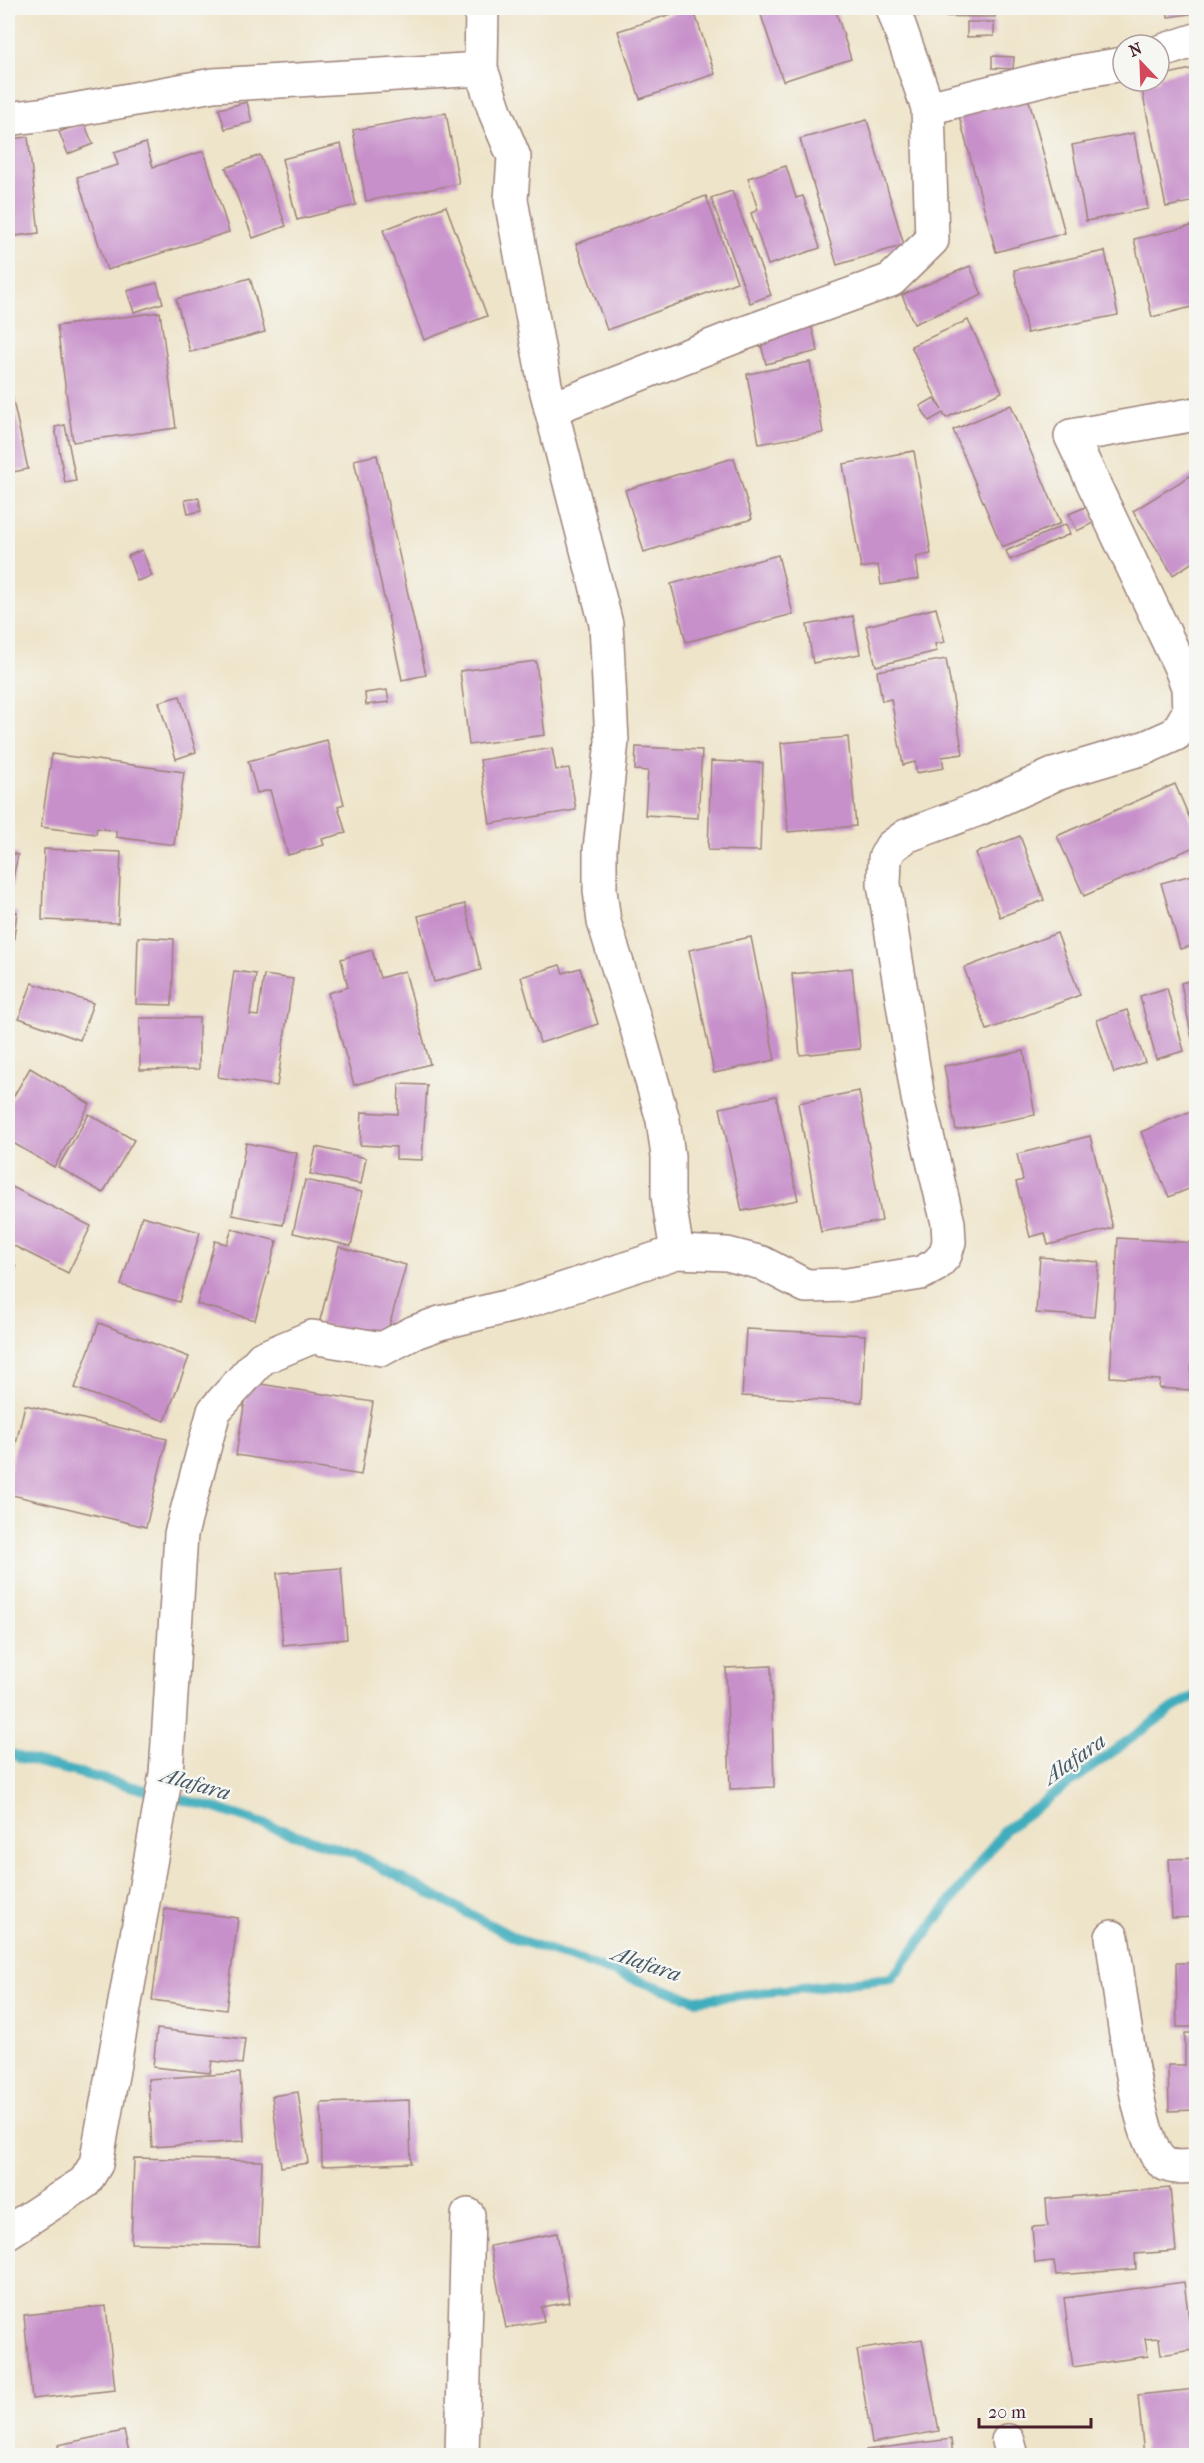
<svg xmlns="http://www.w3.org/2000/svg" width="1204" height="2463" viewBox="0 0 1204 2463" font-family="'IM FELL French Canon',serif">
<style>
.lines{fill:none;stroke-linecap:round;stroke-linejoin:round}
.stream{stroke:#3fadbd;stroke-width:10}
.building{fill:#c790ca}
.minor-casing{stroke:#9c827a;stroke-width:36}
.minor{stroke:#fff;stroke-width:33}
.labels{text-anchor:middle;stroke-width:5;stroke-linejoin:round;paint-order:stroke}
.water-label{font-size:22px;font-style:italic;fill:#465865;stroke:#f6f6f2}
</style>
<rect width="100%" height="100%" fill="#f6f6f2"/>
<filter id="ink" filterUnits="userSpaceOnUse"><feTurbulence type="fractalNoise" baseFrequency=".0167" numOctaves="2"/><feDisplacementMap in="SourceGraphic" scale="12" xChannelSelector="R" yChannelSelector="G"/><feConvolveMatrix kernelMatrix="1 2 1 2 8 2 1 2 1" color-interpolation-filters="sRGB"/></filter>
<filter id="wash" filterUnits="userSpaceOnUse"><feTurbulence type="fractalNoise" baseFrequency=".008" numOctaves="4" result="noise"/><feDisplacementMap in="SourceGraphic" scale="24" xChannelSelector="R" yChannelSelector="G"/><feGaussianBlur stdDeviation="1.35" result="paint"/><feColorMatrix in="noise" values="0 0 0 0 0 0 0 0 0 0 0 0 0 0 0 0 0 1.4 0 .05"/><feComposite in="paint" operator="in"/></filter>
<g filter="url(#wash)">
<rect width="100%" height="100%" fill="#eee4c9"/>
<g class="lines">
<polyline class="stream" points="8,1752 21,1758 215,1808 357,1855 519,1940 696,2000 892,1978 1005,1830 1173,1708 1196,1695"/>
</g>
<g id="blocks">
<g class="building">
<polygon points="690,8 693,8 715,74 640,99 618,31"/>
<polygon points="765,8 835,8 851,59 783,81 759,9"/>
<polygon points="917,8 995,8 995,17 917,16"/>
<polygon points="1167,8 1196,8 1196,13 1168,17"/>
<polygon points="967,22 994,22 994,36 967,37"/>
<polygon points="992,56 1014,57 1013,69 992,68"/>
<polygon points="1196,68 1196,201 1166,207 1140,81 1159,81 1159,76"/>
<polygon points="1028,97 1065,233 996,252 959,116"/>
<polygon points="247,102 252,122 225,129 219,109"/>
<polygon points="446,113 459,184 366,201 353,130"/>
<polygon points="867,120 904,245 837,265 800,139"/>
<polygon points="84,123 93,144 68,154 59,132"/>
<polygon points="1134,133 1148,209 1086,221 1072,145"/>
<polygon points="28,137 39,233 8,237 8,139"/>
<polygon points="146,143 153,167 204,151 229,232 107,270 77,177 118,165 114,153"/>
<polygon points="341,144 356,205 297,220 282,159"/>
<polygon points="260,155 286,226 253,238 226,168"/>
<polygon points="786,166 796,198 803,196 820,248 768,265 751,213 758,210 748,178"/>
<polygon points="732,191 771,295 750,303 711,198"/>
<polygon points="706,196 737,282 607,330 576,244"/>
<polygon points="446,206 487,316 424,340 383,230"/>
<polygon points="1196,225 1196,306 1152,317 1134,239"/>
<polygon points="1105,251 1118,315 1027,333 1014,270"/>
<polygon points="970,266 982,295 914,324 902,295"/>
<polygon points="250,278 265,332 190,352 176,299"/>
<polygon points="157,283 163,303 134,312 127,291"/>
<polygon points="160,312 176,428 73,442 57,326"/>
<polygon points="968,320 1002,392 946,418 943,413 929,421 920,406 934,398 942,410 911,346"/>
<polygon points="811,324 818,351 766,364 759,337"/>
<polygon points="810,362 823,433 759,444 747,374"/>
<polygon points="8,378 28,469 8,473"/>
<polygon points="1011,405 1061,523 1002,547 953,430"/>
<polygon points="65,425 76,481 65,483 55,427"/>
<polygon points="914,451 931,554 916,557 919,579 881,585 878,565 861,568 843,464"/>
<polygon points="377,455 426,675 402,680 354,460"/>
<polygon points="734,458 752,519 644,552 625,490"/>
<polygon points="1196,472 1196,560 1173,575 1133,511"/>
<polygon points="199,498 201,511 188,514 185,500"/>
<polygon points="1088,506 1095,522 1077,531 1069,514"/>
<polygon points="1066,524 1070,534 1010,560 1006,551"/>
<polygon points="142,550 152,576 137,581 128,556"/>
<polygon points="778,555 793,614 686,642 671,584"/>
<polygon points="936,608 945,642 935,644 937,651 876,666 866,626"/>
<polygon points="853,616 860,654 813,663 807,625"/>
<polygon points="946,659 963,754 942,757 944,768 916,773 915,762 903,765 891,699 882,701 877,671"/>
<polygon points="536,661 545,735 469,745 460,671"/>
<polygon points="387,690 389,702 366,705 365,693"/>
<polygon points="180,696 196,752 176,759 159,702"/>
<polygon points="848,737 856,826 788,832 781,743"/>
<polygon points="327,740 344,804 338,806 346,833 322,839 324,845 288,855 270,790 257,793 248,761"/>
<polygon points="636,747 702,750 698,818 645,815 648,771 635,770"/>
<polygon points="552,748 556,770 569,768 576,810 490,824 480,760"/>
<polygon points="52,754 184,772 174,845 116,837 116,831 97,828 96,834 41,827"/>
<polygon points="711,761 763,763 760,851 708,850"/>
<polygon points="1175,784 1196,833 1196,846 1084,896 1057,836"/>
<polygon points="1020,836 1044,900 1000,917 976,853"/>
<polygon points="44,849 121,852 118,923 42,920"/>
<polygon points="8,852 18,855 8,901"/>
<polygon points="1196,874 1196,945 1180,949 1161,883"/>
<polygon points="465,904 481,970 434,982 418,916"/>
<polygon points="8,911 17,912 9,980 8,980"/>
<polygon points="1057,933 1080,995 987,1030 964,968"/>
<polygon points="138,937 174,939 172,1005 136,1004"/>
<polygon points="751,937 775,1060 714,1073 689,950"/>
<polygon points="372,950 380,978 405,971 430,1064 354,1085 328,993 348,987 341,959"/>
<polygon points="560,965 563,973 580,968 598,1024 540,1043 521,977"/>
<polygon points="852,968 860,1049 800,1055 792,974"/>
<polygon points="234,971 256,974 250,1015 258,1016 264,975 293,979 277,1086 218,1077"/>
<polygon points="1196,979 1196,1054 1195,1054 1181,983"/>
<polygon points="32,983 93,1003 80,1040 19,1018"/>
<polygon points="1167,988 1184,1051 1156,1059 1140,996"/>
<polygon points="1127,1010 1145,1062 1114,1073 1097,1020"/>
<polygon points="140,1018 199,1018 199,1069 140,1070"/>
<polygon points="1024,1051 1035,1115 956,1130 944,1066"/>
<polygon points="30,1068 90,1104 54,1167 8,1140 8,1106"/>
<polygon points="399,1084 427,1085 422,1160 396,1159 396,1147 360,1145 362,1112 398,1114"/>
<polygon points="859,1091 882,1221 821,1232 798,1103"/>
<polygon points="776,1096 798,1200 742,1211 720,1108"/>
<polygon points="1196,1109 1196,1186 1169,1197 1141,1132"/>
<polygon points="89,1114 134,1140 103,1193 58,1167"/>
<polygon points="1090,1136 1113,1228 1048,1245 1045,1233 1030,1237 1016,1182 1023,1180 1017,1154"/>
<polygon points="246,1143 297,1153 283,1225 232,1215"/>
<polygon points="316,1147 366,1158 361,1184 310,1174"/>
<polygon points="305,1180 362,1192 351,1246 293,1233"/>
<polygon points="8,1185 91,1226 68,1273 8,1243"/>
<polygon points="142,1216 200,1232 179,1302 121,1285"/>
<polygon points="232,1229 277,1241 255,1320 197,1304 215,1241 227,1244"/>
<polygon points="1118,1238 1196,1243 1196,1296 1190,1390 1159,1388 1160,1380 1110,1377"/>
<polygon points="339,1247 406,1265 385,1341 319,1324"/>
<polygon points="1040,1257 1099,1262 1094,1317 1036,1313"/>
<polygon points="8,1264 16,1266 9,1301 8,1301"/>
<polygon points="99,1323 189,1357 165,1421 75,1388"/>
<polygon points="746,1329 865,1335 862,1402 742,1396"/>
<polygon points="248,1382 373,1402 361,1475 236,1455"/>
<polygon points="25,1405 167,1439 146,1527 8,1494 8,1478"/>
<polygon points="341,1568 347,1639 283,1645 277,1573"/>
<polygon points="771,1666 774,1787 730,1789 726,1668"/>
<polygon points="1196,1858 1196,1917 1172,1918 1169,1859"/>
<polygon points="165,1909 238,1918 226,2010 152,2000"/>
<polygon points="1176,1963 1196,1963 1196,2027 1177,2027"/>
<polygon points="157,2029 245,2039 242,2064 212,2061 210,2073 153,2067"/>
<polygon points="1185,2033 1196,2033 1196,2110 1169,2111 1168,2065 1185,2065"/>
<polygon points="240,2073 244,2141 152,2147 148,2079"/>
<polygon points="298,2092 308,2163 281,2167 272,2096"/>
<polygon points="409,2100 411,2163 322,2166 321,2103"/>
<polygon points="134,2158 262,2161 259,2246 131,2243"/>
<polygon points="1170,2188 1176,2251 1135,2254 1136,2269 1056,2275 1054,2261 1035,2263 1032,2227 1048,2226 1046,2199"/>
<polygon points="557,2233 569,2302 541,2307 544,2321 506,2328 490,2246"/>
<polygon points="1184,2282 1193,2350 1161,2355 1159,2338 1145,2339 1148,2356 1073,2367 1064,2298"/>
<polygon points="106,2306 115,2390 32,2399 24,2315"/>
<polygon points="922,2339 939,2431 872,2443 857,2350"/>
<polygon points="1196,2389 1196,2456 1144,2456 1138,2395"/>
<polygon points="124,2431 130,2456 60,2456 58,2445"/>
<polygon points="951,2439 953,2456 867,2456 866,2450"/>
</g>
</g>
</g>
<g filter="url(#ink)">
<use href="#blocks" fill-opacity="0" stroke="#9c827a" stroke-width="1.5"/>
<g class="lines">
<defs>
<g id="minor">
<polyline points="482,8 481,69 496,114 514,157 511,200 545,385 606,624 612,741 600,849 600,890 604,922 634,1018 663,1120 668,1156 668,1196 677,1252"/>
<polyline points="1159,52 1196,40"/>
<polyline points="928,108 1064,74 1123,64"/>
<polyline points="8,119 68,111 213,85 481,69"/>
<polyline points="551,409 742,334 891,280 932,240 928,108 893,8"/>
<path d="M 1112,1937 C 1119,1979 1135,2136 1161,2161 C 1171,2170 1184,2166 1196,2166"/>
<polyline points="8,2232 85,2182 96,2164 166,1774 181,1534 214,1411 262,1358 312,1337 382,1349 415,1332 440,1323 518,1304 677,1252 727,1254 762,1263 806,1286 847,1285 921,1273 936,1265 945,1255 949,1242 948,1223 918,1098 884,884 885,858 891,847 906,836 976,810 1053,775 1147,747 1176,734 1189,712 1188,687 1180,666 1071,436 1196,414"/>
<polyline points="1008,2441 1012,2456"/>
<polyline points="462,2456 468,2215"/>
</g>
</defs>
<use href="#minor" class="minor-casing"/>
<use href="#minor" class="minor"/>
</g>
</g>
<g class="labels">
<g class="water-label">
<text transform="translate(1074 1758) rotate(-35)" y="8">Alafara</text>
<text transform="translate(196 1783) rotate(16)" y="8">Alafara</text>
<text transform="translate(647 1963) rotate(19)" y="8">Alafara</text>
</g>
</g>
<rect width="1204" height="2463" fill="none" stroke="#f6f6f2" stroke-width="30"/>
<g transform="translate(1141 63) rotate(337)"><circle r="28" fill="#f6f6f2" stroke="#b1a0a2" stroke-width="1.5"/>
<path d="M0-4.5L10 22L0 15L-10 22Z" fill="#d1495b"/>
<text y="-9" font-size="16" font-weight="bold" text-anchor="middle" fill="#4a1f2b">N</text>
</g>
<path d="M979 2418v9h112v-9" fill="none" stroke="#4a1f2b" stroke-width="3"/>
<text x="988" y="2418" font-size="18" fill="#4a1f2b" stroke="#f6f6f2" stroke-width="4.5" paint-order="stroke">20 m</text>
</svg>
